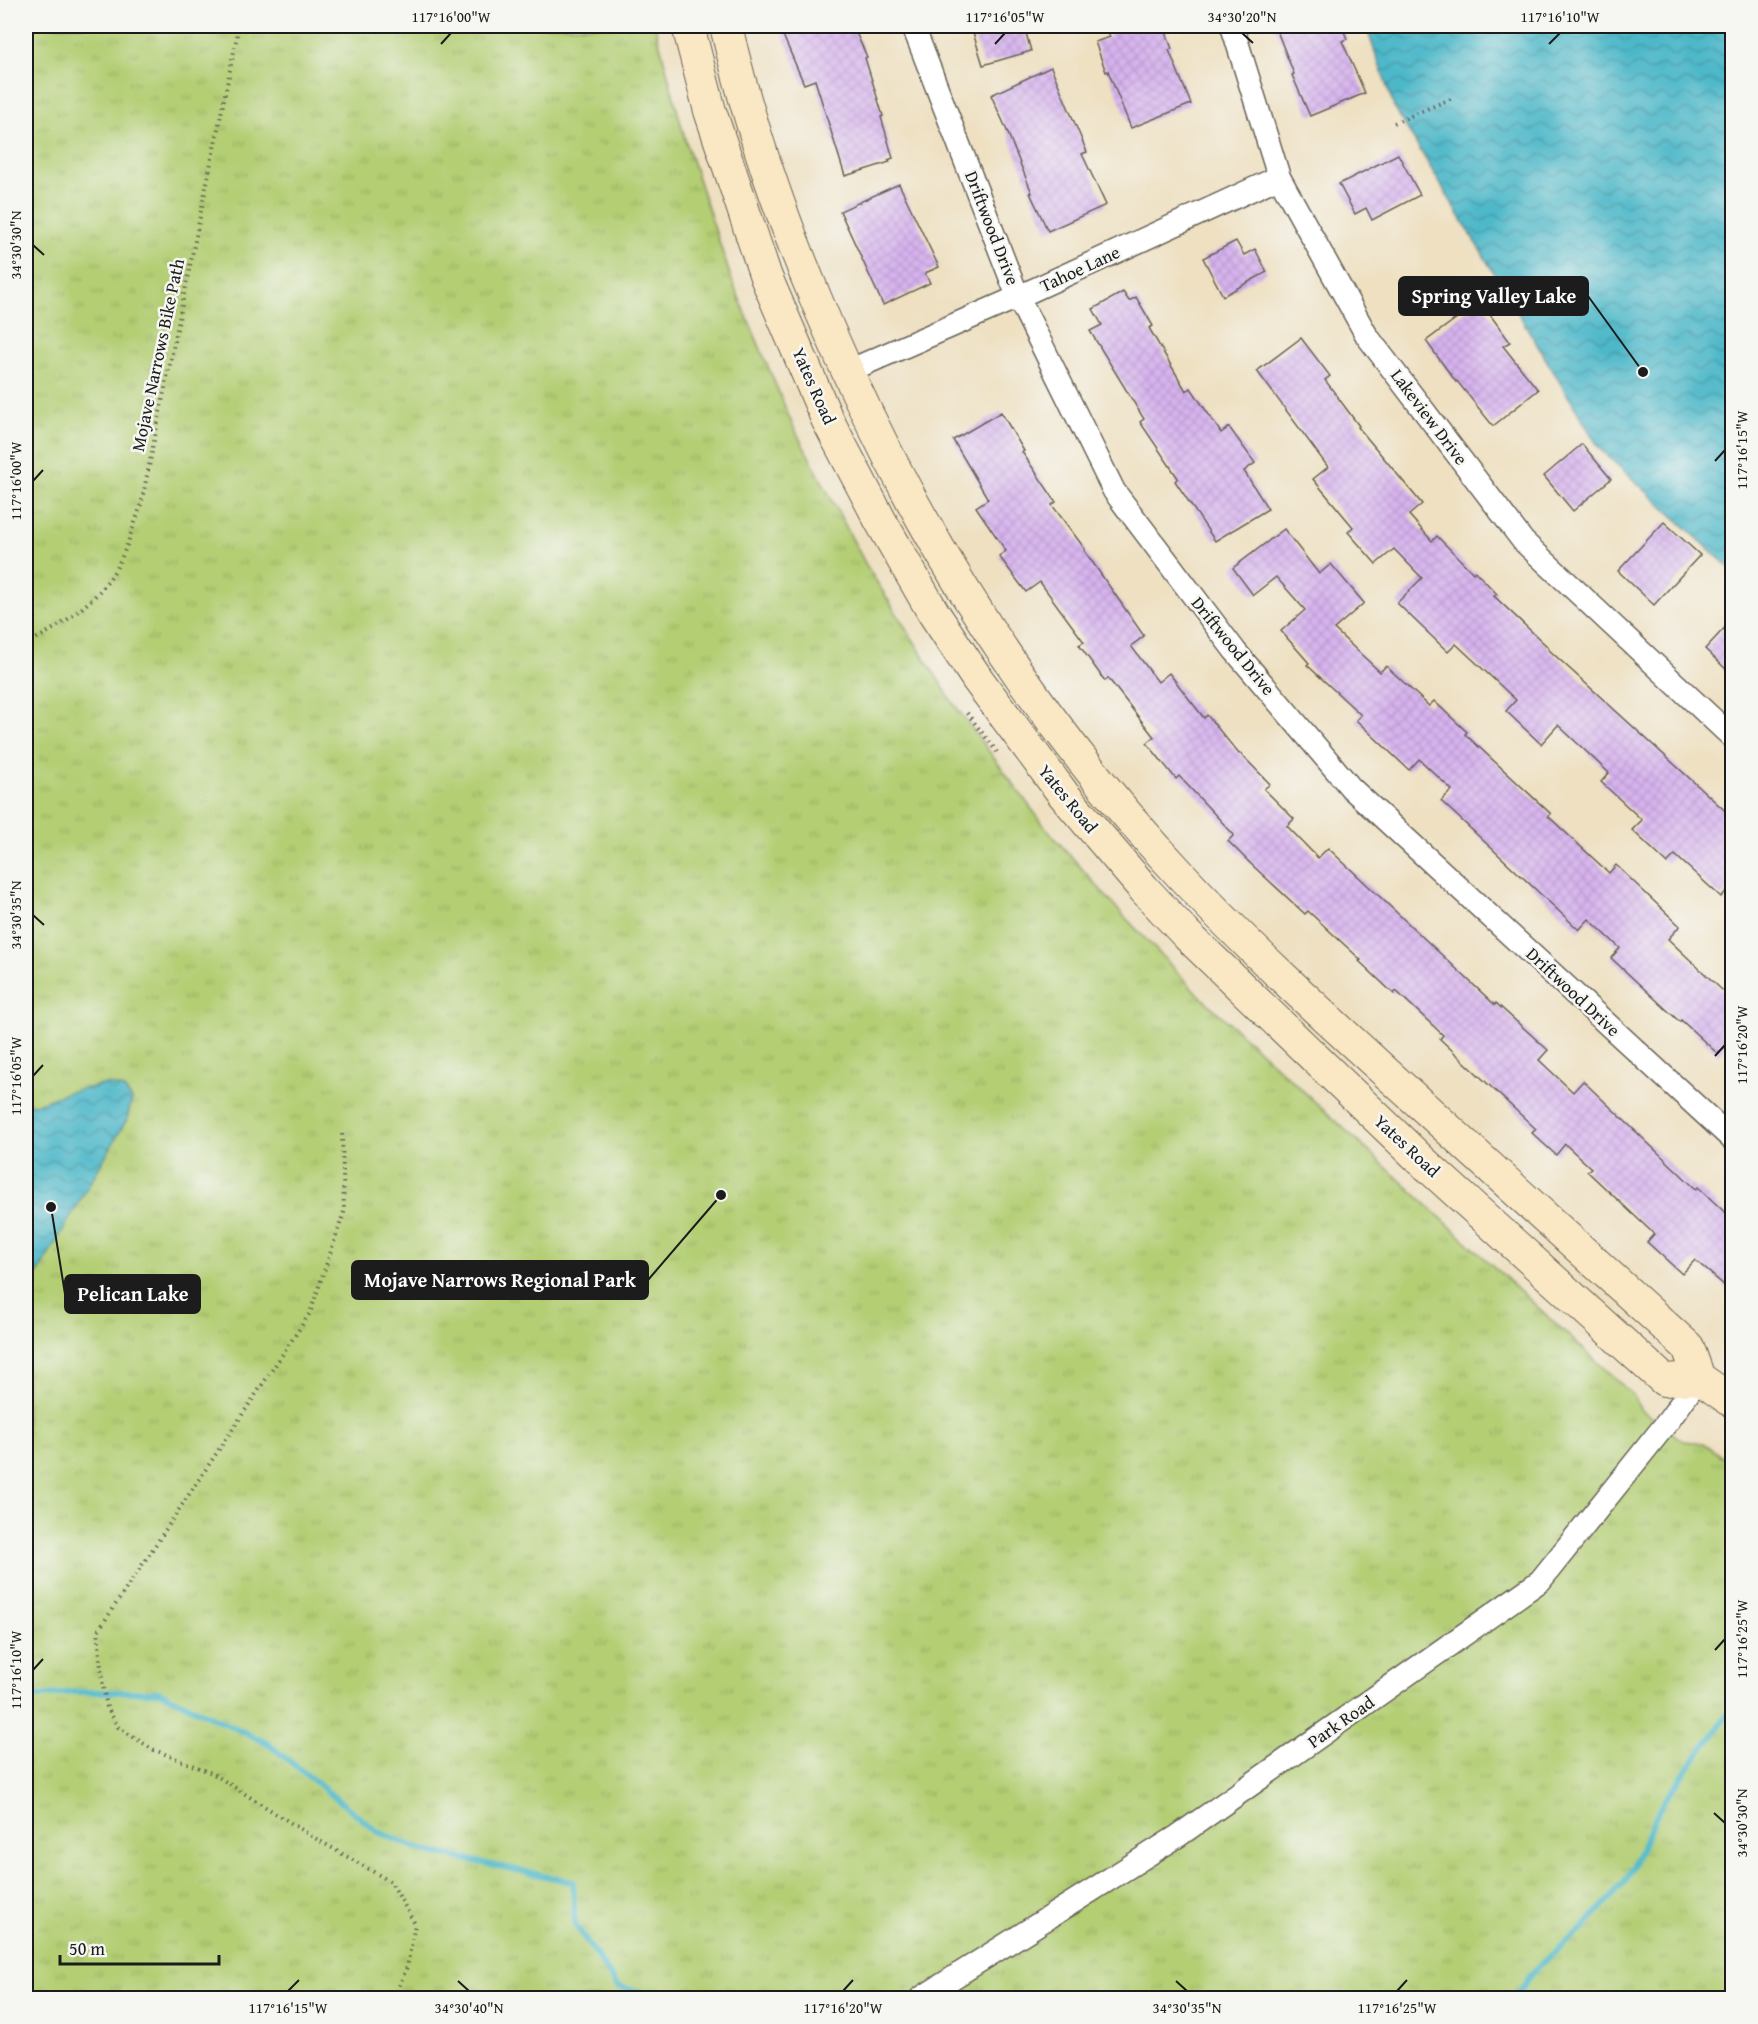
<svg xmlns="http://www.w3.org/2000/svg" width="1758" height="2024" viewBox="0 0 1758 2024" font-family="'Gentium Book Plus',serif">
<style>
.park{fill:url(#park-tufts);stroke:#687548;stroke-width:1.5}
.water{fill:url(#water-waves);stroke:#346a72;stroke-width:1.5}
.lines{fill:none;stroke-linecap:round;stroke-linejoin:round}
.stream{stroke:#4db8c9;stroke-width:6}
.building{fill:url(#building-cross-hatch)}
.minor-casing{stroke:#666156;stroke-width:25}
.secondary-casing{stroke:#666156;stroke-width:34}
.path{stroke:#666156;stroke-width:4;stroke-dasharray:1.5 4.5;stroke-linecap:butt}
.minor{stroke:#fff;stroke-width:22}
.secondary{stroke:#fae7c3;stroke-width:32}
.ticks{fill:none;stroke:#1c1c1c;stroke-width:2}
.labels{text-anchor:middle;stroke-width:5;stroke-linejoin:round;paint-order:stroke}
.street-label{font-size:18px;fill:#1c1c1c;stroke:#f6f6f2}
.leader{fill:none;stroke:#1c1c1c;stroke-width:2}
.callout-dot{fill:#1c1c1c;stroke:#f6f6f2;stroke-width:2}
.callout{fill:#1c1c1c;stroke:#1c1c1c;stroke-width:2}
.callout-label{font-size:20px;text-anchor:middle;font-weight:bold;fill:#fff}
.neatline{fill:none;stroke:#1c1c1c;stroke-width:2}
.ticks-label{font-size:15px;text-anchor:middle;fill:#1c1c1c}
</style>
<defs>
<pattern id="park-tufts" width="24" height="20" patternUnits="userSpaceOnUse" patternTransform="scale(1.5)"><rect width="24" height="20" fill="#b3ce73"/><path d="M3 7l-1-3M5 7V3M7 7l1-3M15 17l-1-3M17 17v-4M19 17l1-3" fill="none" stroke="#99b063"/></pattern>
<pattern id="water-waves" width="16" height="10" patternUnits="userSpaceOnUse" patternTransform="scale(1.5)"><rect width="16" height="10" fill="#4db8c9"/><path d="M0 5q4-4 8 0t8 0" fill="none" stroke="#3f95a2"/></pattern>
<pattern id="building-cross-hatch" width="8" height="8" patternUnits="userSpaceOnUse" patternTransform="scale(1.5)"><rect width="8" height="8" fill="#d7b3ee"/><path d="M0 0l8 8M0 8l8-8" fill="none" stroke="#b899cc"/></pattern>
</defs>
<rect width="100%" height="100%" fill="#f6f6f2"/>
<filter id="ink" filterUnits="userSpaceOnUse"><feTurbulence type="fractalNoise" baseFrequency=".0167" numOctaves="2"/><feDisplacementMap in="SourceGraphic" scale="12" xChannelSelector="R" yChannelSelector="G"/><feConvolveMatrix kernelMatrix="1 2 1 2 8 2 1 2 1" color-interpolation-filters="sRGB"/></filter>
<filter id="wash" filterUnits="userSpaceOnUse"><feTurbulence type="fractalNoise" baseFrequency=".008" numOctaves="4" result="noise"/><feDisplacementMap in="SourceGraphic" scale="24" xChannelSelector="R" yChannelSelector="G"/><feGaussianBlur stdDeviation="1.35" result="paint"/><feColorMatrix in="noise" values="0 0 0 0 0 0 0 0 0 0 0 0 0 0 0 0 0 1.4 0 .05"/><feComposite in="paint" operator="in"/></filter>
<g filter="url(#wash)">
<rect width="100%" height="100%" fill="#eee0c1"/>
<polygon class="park" points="26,26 655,26 685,139 732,281 793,426 866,565 951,700 1045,827 1121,913 1199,995 1633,1395 1640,1409 1683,1441 1703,1443 1732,1464 1732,1998 26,1998"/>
<g class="water">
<polygon points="1366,26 1732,26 1732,570 1600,449 1394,107"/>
<polygon points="107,1084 123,1088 132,1099 127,1119 26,1294 26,1105 40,1103 68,1092"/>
</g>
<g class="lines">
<g class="stream">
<polyline points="26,1698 72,1692 159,1692 267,1743 378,1832 422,1850 573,1882 575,1924 617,1986 659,1998"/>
<polyline points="777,1998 784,1995 809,1998"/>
<polyline points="1515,1998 1536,1968 1580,1931 1625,1882 1663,1802 1732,1709"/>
</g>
</g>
<g id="blocks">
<g class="building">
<polygon points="779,26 853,26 867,57 865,58 883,116 881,117 893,158 888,160 890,162 845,176 815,80 804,84"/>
<polygon points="971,26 1024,26 1031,51 983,65"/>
<polygon points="1106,26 1164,26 1172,49 1169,50 1191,104 1131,128 1108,71 1106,72 1095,42 1110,37"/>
<polygon points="1275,26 1342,26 1347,39 1342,41 1365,93 1310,116 1292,75 1294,74"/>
<polygon points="1051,67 1087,152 1082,154 1106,205 1048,231 1030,193 1032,193 1005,126 991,95"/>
<polygon points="1398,154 1420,195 1372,220 1366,208 1355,214 1339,184"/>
<polygon points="899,184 939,267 925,273 930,283 883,305 840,211"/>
<polygon points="1236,241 1244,255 1255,249 1267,272 1223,296 1203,258"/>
<polygon points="1123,292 1129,301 1136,297 1153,326 1149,328 1186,391 1191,388 1221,433 1229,427 1255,463 1244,471 1268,509 1215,541 1175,481 1178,478 1140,422 1144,419 1090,331 1102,325 1093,309"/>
<polygon points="1480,301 1510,342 1503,346 1538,390 1493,426 1457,381 1456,382 1426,341"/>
<polygon points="1301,338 1330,376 1325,380 1359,426 1358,427 1422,504 1409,515 1432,541 1437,536 1473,573 1475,571 1497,594 1494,596 1549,648 1548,649 1732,817 1732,885 1721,897 1675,855 1667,863 1632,830 1642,820 1601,782 1609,773 1558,725 1541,744 1506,711 1516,700 1456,644 1448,652 1397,603 1422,578 1394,549 1376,564 1348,532 1353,527 1313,479 1328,467 1257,371"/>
<polygon points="1001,412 1024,451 1022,452 1056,502 1052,505 1085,549 1084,550 1144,636 1131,646 1158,682 1169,673 1204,718 1207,715 1239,754 1240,753 1270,784 1264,789 1294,819 1287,826 1318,858 1328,848 1495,1005 1496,1003 1548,1050 1539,1060 1573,1092 1583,1081 1696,1189 1698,1187 1732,1219 1732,1292 1695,1260 1682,1274 1647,1242 1654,1234 1587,1171 1591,1168 1565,1144 1556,1155 1532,1133 1536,1129 1440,1039 1443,1035 1396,991 1394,994 1359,961 1361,960 1308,911 1305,914 1251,864 1228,841 1234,835 1179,776 1176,779 1147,743 1154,737 1108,678 1105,681 1079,645 1084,642 1040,582 1026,592 999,556 1006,551 976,507 988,499 953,440"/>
<polygon points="1582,444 1611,479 1573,511 1544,476"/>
<polygon points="1664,522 1700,555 1654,605 1618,571"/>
<polygon points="1284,529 1319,574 1331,564 1364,603 1334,629 1380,672 1386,666 1429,706 1434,701 1467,732 1465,734 1551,814 1548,816 1609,873 1616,865 1680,926 1668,939 1723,991 1732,980 1732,1039 1718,1054 1681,1020 1680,1022 1611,958 1620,948 1589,919 1579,930 1441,801 1452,790 1419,759 1409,770 1356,720 1361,715 1307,665 1309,663 1281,631 1305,610 1276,577 1253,595 1233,568"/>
<polygon points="1732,620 1732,675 1705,649"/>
</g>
</g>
</g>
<g filter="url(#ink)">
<use href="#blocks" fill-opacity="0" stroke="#666156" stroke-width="1.5"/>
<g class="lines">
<defs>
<g id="minor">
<polyline points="913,26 1018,297 1114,491 1235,651 1351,788 1732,1139"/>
<polyline points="1232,26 1279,177 1367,336 1523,541 1732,737"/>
<polyline points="846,372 1018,297 1279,177"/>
<polyline points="921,1998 1178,1836 1540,1581 1669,1420 1699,1378"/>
</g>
<g id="secondary">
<polyline points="688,26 710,111 766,277 827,419 880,520 933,612 978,680 1064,795 1144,889 1186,934 1421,1160 1664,1380 1699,1378"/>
<path d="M 726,26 C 748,121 780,214 818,304 C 905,513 1024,707 1179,873 C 1253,953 1335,1026 1415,1099 C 1506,1182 1597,1264 1688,1347 L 1699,1378 L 1732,1401"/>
</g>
</defs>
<use href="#minor" class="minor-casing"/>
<use href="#secondary" class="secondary-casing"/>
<g class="path">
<polyline points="1394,123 1453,98"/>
<path d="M 26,644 C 56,629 90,607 110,578 C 125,557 132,529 141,505 L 239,26"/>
<polyline points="967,713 997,752"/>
<polyline points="342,1134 344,1212 310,1313 98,1631 102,1681 107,1707 118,1727 152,1749 212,1773 313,1837 391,1882 415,1924 407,1967 394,1998"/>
</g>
<use href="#minor" class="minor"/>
<use href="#secondary" class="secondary"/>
</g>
</g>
<path class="ticks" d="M 1242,33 L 1253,43M 441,44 L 451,33M 995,44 L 1005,33M 1549,44 L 1560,33M 33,245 L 44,255M 1715,461 L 1725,450M 33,481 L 43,470M 33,915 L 44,925M 1715,1056 L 1725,1045M 33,1076 L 43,1065M 1715,1650 L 1725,1639M 33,1670 L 43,1659M 1714,1813 L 1725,1823M 458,1981 L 469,1991M 1176,1981 L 1187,1991M 288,1991 L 299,1980M 843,1991 L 853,1980M 1397,1991 L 1407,1980"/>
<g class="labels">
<g class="street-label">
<text transform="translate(992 228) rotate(69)" y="6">Driftwood Drive</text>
<text transform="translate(1080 269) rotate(-25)" y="6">Tahoe Lane</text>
<text transform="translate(158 355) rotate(-78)" y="6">Mojave Narrows Bike Path</text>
<text transform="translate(814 386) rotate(66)" y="6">Yates Road</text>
<text transform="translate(1429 417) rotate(53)" y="6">Lakeview Drive</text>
<text transform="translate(1233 646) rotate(51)" y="6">Driftwood Drive</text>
<text transform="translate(1068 799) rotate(51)" y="6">Yates Road</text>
<text transform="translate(1573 992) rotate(43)" y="6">Driftwood Drive</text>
<text transform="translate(1407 1146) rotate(43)" y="6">Yates Road</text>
<text transform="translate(1341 1722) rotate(-35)" y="6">Park Road</text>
</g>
</g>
<path class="leader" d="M1643 372L1588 296M721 1195L648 1280M51 1207L65 1294"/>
<g class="callout-dot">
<circle cx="1643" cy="372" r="6"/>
<circle cx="721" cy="1195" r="6"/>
<circle cx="51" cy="1207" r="6"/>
</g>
<g class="callout">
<rect x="1399" y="277" width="189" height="38" rx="6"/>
<rect x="352" y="1261" width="296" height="38" rx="6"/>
<rect x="65" y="1275" width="135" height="38" rx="6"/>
</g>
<g class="callout-label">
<text x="1494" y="303">Spring Valley Lake</text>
<text x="500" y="1287">Mojave Narrows Regional Park</text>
<text x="133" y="1301">Pelican Lake</text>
</g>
<rect width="1758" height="2024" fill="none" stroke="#f6f6f2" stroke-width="66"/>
<path d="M60 1955v9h159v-9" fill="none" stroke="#1c1c1c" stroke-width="3"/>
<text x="69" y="1955" font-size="18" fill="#1c1c1c" stroke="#f6f6f2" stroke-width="4.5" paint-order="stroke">50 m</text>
<rect x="33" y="33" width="1692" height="1958" class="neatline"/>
<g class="ticks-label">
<text x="451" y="22">117°16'00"W</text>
<text x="1005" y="22">117°16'05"W</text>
<text x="1242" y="22">34°30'20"N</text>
<text x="1560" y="22">117°16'10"W</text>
<text transform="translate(16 245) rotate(-90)" y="5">34°30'30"N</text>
<text transform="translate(1742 450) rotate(-90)" y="5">117°16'15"W</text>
<text transform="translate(16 481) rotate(-90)" y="5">117°16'00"W</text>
<text transform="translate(16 915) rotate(-90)" y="5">34°30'35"N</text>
<text transform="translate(1742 1045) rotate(-90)" y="5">117°16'20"W</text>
<text transform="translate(16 1076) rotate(-90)" y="5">117°16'05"W</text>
<text transform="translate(1742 1639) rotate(-90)" y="5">117°16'25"W</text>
<text transform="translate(16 1670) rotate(-90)" y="5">117°16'10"W</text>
<text transform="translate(1742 1823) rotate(-90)" y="5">34°30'30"N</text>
<text x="288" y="2013">117°16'15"W</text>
<text x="469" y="2013">34°30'40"N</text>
<text x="843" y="2013">117°16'20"W</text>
<text x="1187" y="2013">34°30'35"N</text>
<text x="1397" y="2013">117°16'25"W</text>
</g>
</svg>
